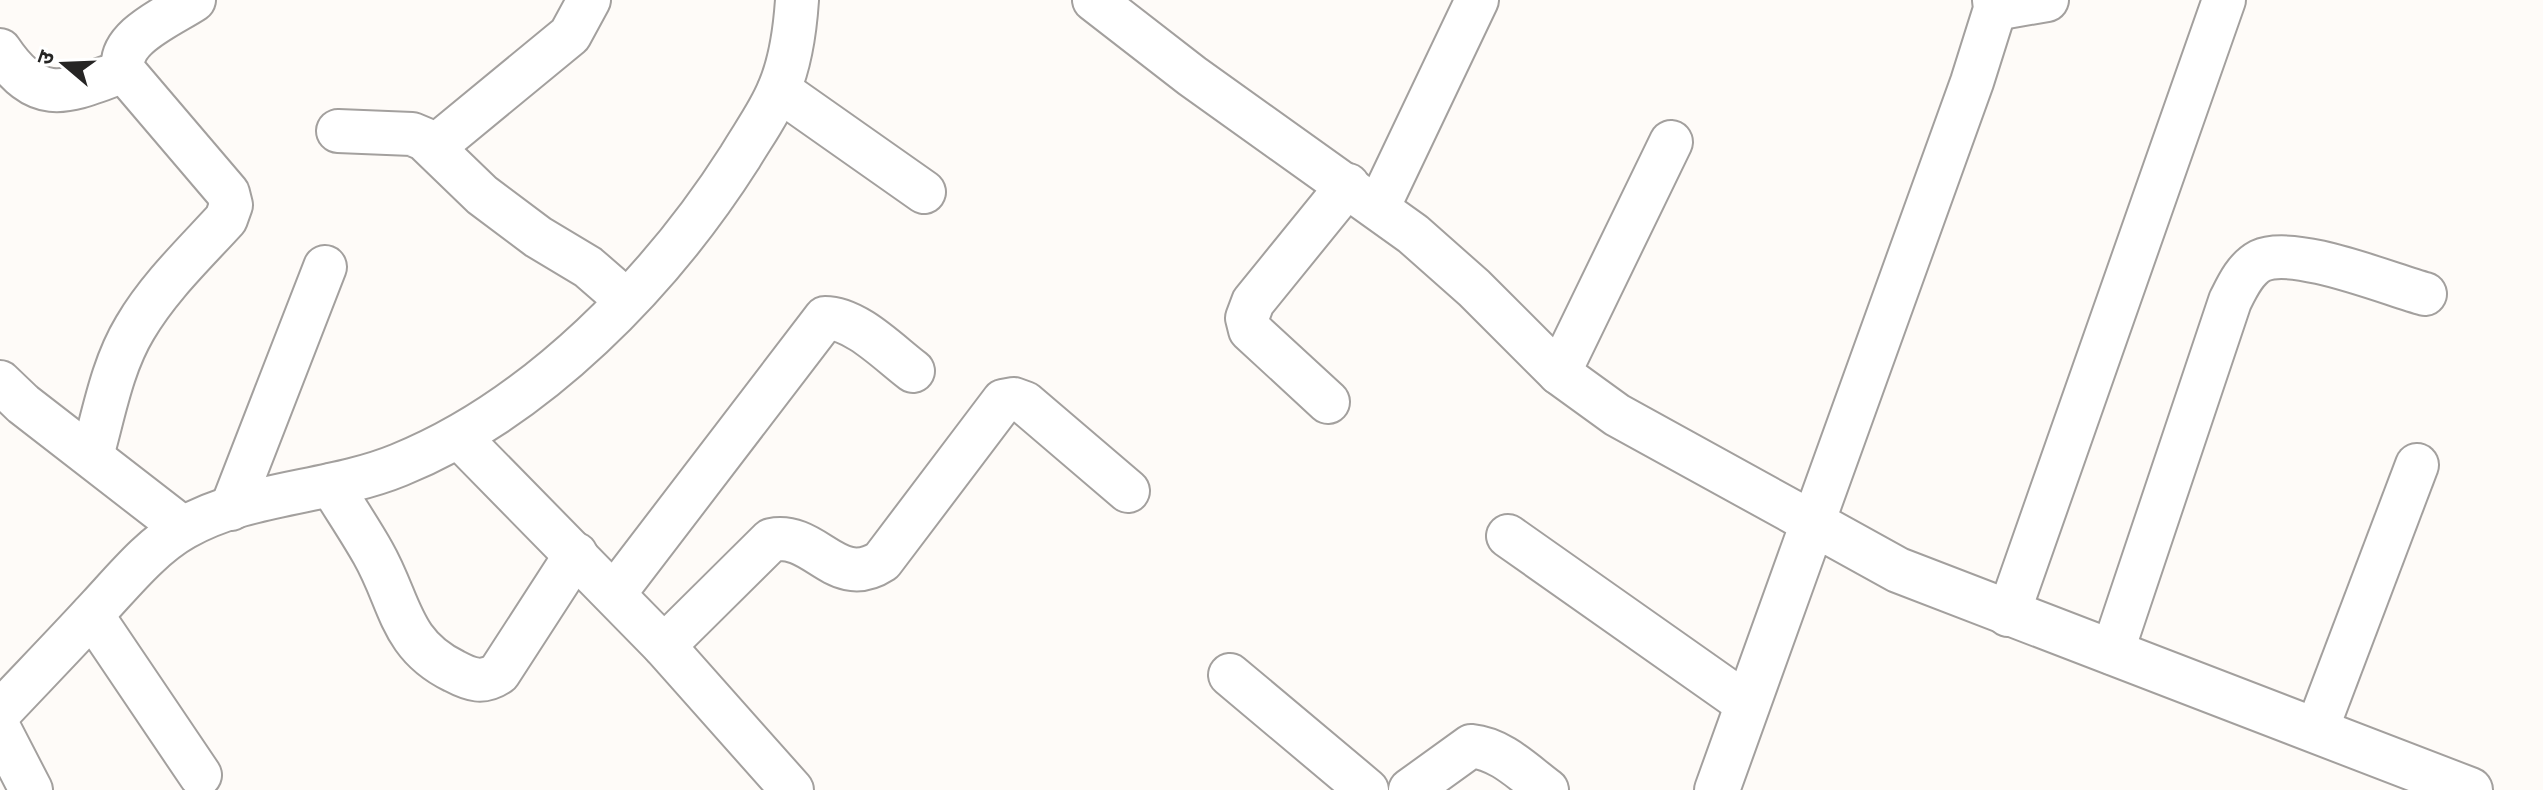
<svg xmlns="http://www.w3.org/2000/svg" width="2543" height="790" viewBox="0 0 2543 790" font-family="Signika,'Noto Sans Devanagari',sans-serif">
<style>
.lines{fill:none;stroke-linecap:round;stroke-linejoin:round}
.street-casing{stroke:#a3a09e;stroke-width:46}
.secondary-casing{stroke:#a3a09e;stroke-width:48}
.street{stroke:#fff;stroke-width:42}
.secondary{stroke:#fff;stroke-width:44}
</style>
<rect width="100%" height="100%" fill="#fefbf8"/>
<g class="lines">
<defs>
<g id="street">
<polyline points="1094,0 1192,76 1413,234 1474,288 1559,373 1617,415 1813,523 1972,82 1995,9 1994,0"/>
<polyline points="1995,9 2047,0"/>
<path d="M 0,50 C 39,108 67,92 124,71"/>
<polyline points="779,90 924,192"/>
<polyline points="338,131 412,134 424,139 482,195 538,237 588,267 626,300"/>
<polyline points="434,147 570,35 589,0"/>
<polyline points="1378,208 1477,0"/>
<polyline points="1559,373 1671,142"/>
<polyline points="0,382 23,404 183,528"/>
<polyline points="1328,402 1250,330 1247,318 1253,302 1348,185"/>
<polyline points="460,438 664,646 792,790"/>
<path d="M 92,456 C 104,413 112,366 135,328 C 159,287 195,253 226,219 L 231,205 L 228,193 L 124,71 C 115,38 170,16 194,0"/>
<path d="M 331,485 C 345,508 360,530 373,553 C 401,602 399,644 454,671 C 471,680 483,684 499,673 L 576,554"/>
<polyline points="231,509 325,267"/>
<polyline points="1508,536 1748,705"/>
<path d="M 614,594 L 825,318 C 856,318 889,353 913,371"/>
<polyline points="92,615 200,775"/>
<polyline points="2008,615 2224,0"/>
<path d="M 664,646 L 771,540 C 816,531 836,591 882,561 L 1003,401 L 1014,399 L 1025,403 L 1128,491"/>
<path d="M 2112,653 L 2230,301 C 2237,287 2245,269 2260,261 C 2294,245 2388,284 2425,294"/>
<polyline points="1230,675 1367,790"/>
<path d="M 0,712 C 33,677 67,642 100,606 C 125,579 152,546 184,528 C 246,492 331,493 399,465 C 537,409 661,281 740,157 C 753,135 770,112 779,89 C 791,61 795,30 797,0"/>
<polyline points="2317,729 2417,465"/>
<polyline points="0,730 31,790"/>
<path d="M 1410,790 L 1471,746 C 1501,749 1523,772 1547,790"/>
</g>
<polyline id="secondary" points="1717,790 1813,523 1898,570 2470,790"/>
</defs>
<use href="#street" class="street-casing"/>
<use href="#secondary" class="secondary-casing"/>
<use href="#street" class="street"/>
<use href="#secondary" class="secondary"/>
</g>
<g transform="translate(64 64) rotate(289)" stroke="#ffffff" stroke-width="6" paint-order="stroke">
<path d="M0-6L14 30L0 20L-14 30Z" fill="#262524"/>
<text y="-12" font-size="22" font-weight="bold" text-anchor="middle" fill="#262524">उ</text>
</g>
</svg>
